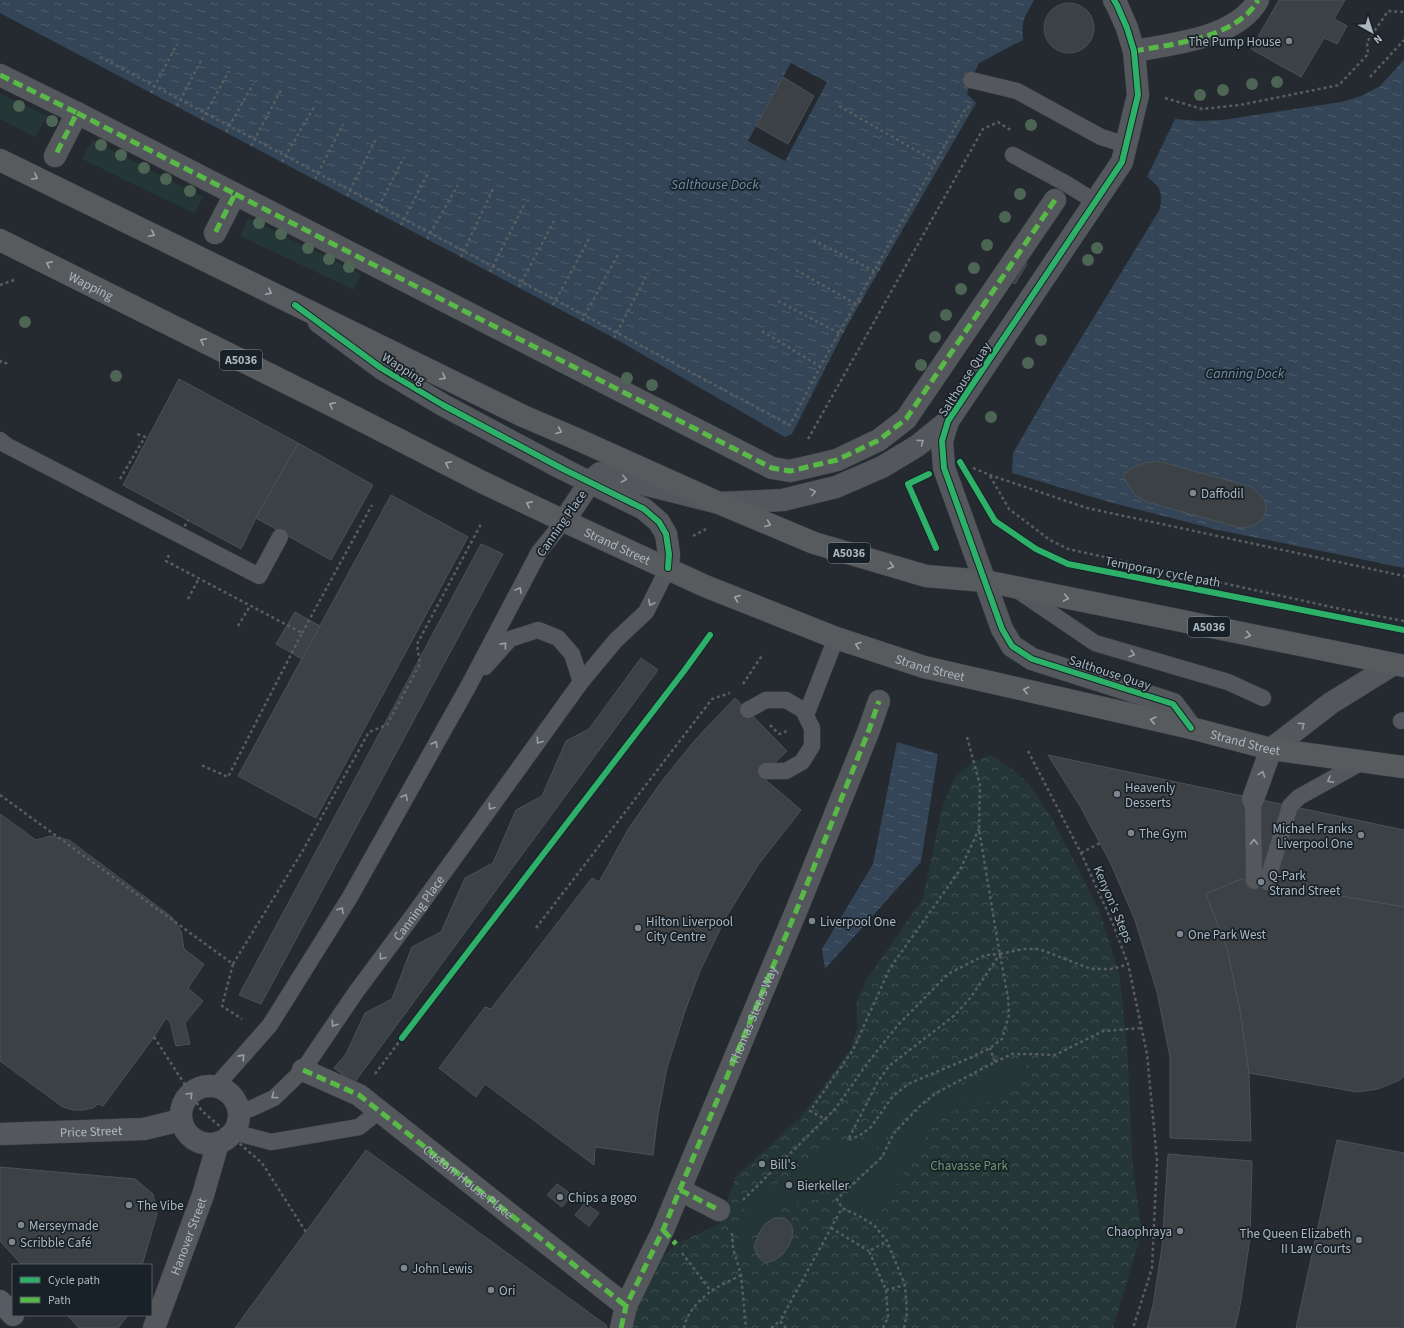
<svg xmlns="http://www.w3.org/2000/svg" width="1404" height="1328" viewBox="0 0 1404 1328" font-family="'Source Sans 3',sans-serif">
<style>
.park{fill:url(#park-crowns)}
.garden{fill:#243635}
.water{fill:url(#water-ripples)}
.pier{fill:#242a2f}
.building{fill:#3c4146;stroke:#4b5257}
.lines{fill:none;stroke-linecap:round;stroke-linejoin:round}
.service-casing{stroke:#404448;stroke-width:17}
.pedestrian-casing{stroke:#404448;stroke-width:23}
.minor-casing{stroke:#404448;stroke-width:23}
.secondary-casing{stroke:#404448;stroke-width:23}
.trunk-casing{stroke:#40464b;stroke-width:23}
.path{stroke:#575d61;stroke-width:2.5;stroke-dasharray:3 3;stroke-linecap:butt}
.service{stroke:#54585d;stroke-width:16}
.pedestrian{stroke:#54585d;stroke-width:22}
.minor{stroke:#54585d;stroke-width:22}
.secondary{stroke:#575c62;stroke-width:22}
.trunk{stroke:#575b5e;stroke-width:22}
.path-bridge{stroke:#575d61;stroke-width:2.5;stroke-dasharray:3 3;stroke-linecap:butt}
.quiet{stroke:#58b947;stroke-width:5;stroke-dasharray:10 5;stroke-linecap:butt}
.cycleway-casing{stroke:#182128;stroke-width:8}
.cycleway{stroke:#2db169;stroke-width:6}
.tree{fill:#4d6554}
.oneway{stroke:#9ba5ad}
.oneway2{stroke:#969fa8}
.poi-dot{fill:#7c868e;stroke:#182128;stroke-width:1.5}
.labels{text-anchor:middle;stroke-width:3.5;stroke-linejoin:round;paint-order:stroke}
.shield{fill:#182128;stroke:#808a93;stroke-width:1}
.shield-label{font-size:12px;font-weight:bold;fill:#acb7c1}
.poi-label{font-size:13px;fill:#acb7c1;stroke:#182128;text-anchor:start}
.street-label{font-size:13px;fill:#acb7c1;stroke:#182128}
.park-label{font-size:13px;fill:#6e9672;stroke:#182128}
.water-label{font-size:14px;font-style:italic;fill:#6f8ba4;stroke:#182128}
</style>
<defs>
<pattern id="park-crowns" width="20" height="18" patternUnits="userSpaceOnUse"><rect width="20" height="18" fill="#243635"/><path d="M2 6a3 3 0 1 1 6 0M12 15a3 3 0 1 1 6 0" fill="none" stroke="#415150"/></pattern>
<pattern id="water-ripples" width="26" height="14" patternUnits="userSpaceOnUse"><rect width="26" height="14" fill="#334556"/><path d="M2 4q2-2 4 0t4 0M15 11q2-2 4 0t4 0" fill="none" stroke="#4e5e6c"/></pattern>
</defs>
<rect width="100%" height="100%" fill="#242a2f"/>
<polygon class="park" points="991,755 1011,768 1029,784 1052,818 1099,910 1120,977 1127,1046 1133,1170 1142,1231 1113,1328 630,1328 634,1311 653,1266 676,1244 719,1224 736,1176 800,1118 850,1050 858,1026 856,1005 865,982 923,898 942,808 954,778 974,761"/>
<g class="garden">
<polygon points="0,93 47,116 35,137 0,119"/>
<polygon points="92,140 203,197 195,214 82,159"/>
<polygon points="248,218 361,274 354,290 240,236"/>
<path d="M 986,1056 L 989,1060 L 930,1092 L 882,1141 L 872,1155 L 847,1177 L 832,1187 L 807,1198 L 784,1206 L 768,1216 L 752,1237 L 749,1256 L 739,1251 C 735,1219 743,1201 772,1185 C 779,1182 787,1179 794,1175 C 809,1166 822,1153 834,1140 L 846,1145 L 862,1140 L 877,1124 L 888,1107 L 906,1091 L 925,1080 Z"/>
<polygon points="1029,1057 1022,1077 987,1103 966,1103 933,1124 875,1222 865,1213 853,1206 848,1197 850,1190 882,1159 902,1129 920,1109 930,1102 1007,1061"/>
</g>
<g class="water">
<path d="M 0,0 L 1034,0 C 1025,17 1021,20 1023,40 L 979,63 L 971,80 L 967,94 L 976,103 L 844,331 L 792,434 L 785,437 L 614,338 L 0,13 Z"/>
<path d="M 1404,60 L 1404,568 L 1218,530 L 1109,502 L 1012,473 L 1013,453 L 1056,379 L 1160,209 C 1162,193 1162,187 1147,177 L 1175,119 L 1198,121 L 1222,120 L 1341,102 L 1361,96 L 1380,86 Z"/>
<polygon points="897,742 938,754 921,862 825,969 822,949 873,864"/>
</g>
<polygon class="pier" points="791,63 827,82 785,161 748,141"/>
<g class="building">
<polygon points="1279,0 1345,0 1334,19 1347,26 1337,44 1324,38 1301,77 1251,49"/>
<circle cx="1069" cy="28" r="25"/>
<polygon points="783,77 814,96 788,144 756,126"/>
<polygon points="1021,260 1027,264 1015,284 1009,280"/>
<polygon points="179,379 298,443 256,518 241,549 123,485"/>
<polygon points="298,443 373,485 331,560 256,518"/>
<polygon points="1158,461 1252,487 1265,501 1266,512 1261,521 1252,526 1241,528 1147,502 1136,496 1128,485 1123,475 1134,467 1145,463"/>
<polygon points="391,495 468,537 316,818 238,776"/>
<polygon points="481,544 503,554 261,1004 239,995"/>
<polygon points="295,612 320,626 302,659 276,644"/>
<polygon points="641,658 658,670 354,1083 334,1068 346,1054 365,1013 392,999 412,947 441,932 465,878 493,863 516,810 542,796 566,741 589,729"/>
<polygon points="735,698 787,751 761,776 801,810 758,865 726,917 700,971 685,1011 667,1068 658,1114 653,1155 595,1147 594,1165 485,1084 476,1097 439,1068 485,1007 491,1009 592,878 599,882 629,828 662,781 696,739"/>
<polygon points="1048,755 1404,830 1404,907 1275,884 1241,879 1206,894 1227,948 1240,1010 1249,1073 1251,1141 1170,1138 1170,1057 1157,992 1135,920 1111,864 1100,843 1080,806"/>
<polygon points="0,814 36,840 51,836 69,840 172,917 181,931 184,949 204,964 188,988 203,1001 185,1023 190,1044 176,1046 170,1022 166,1018 154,1037 103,1106 98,1104 93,1108 83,1110 73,1110 63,1107 0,1061"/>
<polygon points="1241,879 1404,907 1404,1076 1400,1080 1378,1089 1357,1092 1249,1073 1240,1010 1227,948 1206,894"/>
<polygon points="1337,1140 1404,1153 1404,1328 1296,1328"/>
<polygon points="366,1150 606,1325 607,1328 235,1328"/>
<polygon points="1168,1154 1252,1161 1250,1238 1240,1306 1235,1328 1147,1328 1153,1305 1162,1247"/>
<polygon points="0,1167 135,1179 153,1194 157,1214 142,1265 22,1265 0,1241"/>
<polygon points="557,1184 572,1195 562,1207 547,1195"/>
<polygon points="585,1203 599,1213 589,1226 575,1215"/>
<polygon points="774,1218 785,1218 790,1223 793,1230 792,1237 789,1245 783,1254 775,1260 766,1263 761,1260 757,1254 754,1247 759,1233 765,1224"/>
<polygon points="67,1315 128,1315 118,1328 79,1328"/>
</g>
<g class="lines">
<defs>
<g id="service">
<polyline points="971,80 1017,91 1101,137 1127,145"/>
<polyline points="1013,155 1065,183 1096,202"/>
<polyline points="0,440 6,445 259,576 280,537"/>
<polyline points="1017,590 1095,643 1228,682 1263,698"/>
<polyline points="485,667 510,639 538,630 558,638 572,654 581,682"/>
<polyline points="748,710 766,700 786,700 803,710 812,728 812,746 802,762 786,771 766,771"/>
<polyline points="806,715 836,638"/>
<polyline points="1401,721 1404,720"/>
<polyline points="1253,799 1254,881"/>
<polyline points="1267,882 1290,806 1299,797 1364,761"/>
<polyline points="216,1086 270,1025 350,897 469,685 539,552 564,521"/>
<path id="s1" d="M 239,1114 L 274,1098 L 303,1070 L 356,992 L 414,914 L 581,682 L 616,640 L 646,612 L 668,568"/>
<polyline points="233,1132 271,1142 359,1127 379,1111"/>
</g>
<g id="pedestrian">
<path d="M 1134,51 C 1173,44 1237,38 1258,0"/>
<polyline points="0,75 77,113 55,156"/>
<polyline points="77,113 235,194 215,233"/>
<polyline points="235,194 772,468 790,471 837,460 879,440 906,419 1055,200"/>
<path id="s2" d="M 303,1070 L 359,1095 L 626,1306"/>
<polyline points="680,1190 719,1210"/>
<polyline points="621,1328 626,1306 663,1230 799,904 869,730 879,701"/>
</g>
<g id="minor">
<polyline points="1114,0 1117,5 1127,28 1134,51 1138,95 1122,162 948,421 942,441 944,468 1002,629 1012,646 1032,659 1173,704 1191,728"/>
<polyline points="319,322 381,368 443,405 563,469 644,509 659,522 666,534 669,554 668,568"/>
<polyline points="564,521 590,482 600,473 719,503 783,500 836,487 882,467 917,446 948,421"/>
<polyline points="1253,799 1271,749 1331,703 1394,664"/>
<circle cx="210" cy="1115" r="29"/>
<path id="s3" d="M 0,1134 L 144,1129 L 181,1120"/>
<path id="s4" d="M 154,1328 L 203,1195 L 218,1143"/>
</g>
<polyline id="secondary" points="0,1301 13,1315"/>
<g id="trunk">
<polyline points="0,160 523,416 579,440 719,503 814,543 926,576 985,581 1404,666"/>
<path id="s5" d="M 0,240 L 341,410 L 482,482 L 564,521 L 705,586 L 836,638 L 924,667 L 1191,728 L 1271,749 L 1404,767"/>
</g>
</defs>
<use href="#service" class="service-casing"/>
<use href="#pedestrian" class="pedestrian-casing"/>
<use href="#minor" class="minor-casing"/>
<use href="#secondary" class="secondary-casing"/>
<use href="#trunk" class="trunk-casing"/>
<g class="path">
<polyline points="100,57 790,425 821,365 966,108 971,106"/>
<polyline points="1370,77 1404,40"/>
<polyline points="151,93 177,44"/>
<polyline points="1165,98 1202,109 1240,105 1339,85 1368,54 1367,42 1388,11 1404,12"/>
<polyline points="177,106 202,59"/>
<polyline points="839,106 936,162"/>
<polyline points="202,120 229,71"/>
<polyline points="226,132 253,84"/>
<polyline points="251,146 281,90"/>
<polyline points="282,162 314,107"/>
<polyline points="315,179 343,124"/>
<polyline points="347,196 376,139"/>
<polyline points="376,212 404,157"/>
<polyline points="401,225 429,171"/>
<polyline points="427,239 458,185"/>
<polyline points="813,240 874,271 880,269"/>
<polyline points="461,257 493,189"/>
<polyline points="796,270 856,304 862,300"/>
<polyline points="490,272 524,205"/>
<polyline points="0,285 14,280"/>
<polyline points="519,287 554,221"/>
<polyline points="778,301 839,333 844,331"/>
<polyline points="553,305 589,239"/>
<polyline points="582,321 618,254"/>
<polyline points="762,331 824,369"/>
<polyline points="614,338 648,273"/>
<polyline points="0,363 1,361 8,364"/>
<polyline points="808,439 983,129 998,122 1012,131"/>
<polyline points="973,468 990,475 1087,508 1404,576"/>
<polyline points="990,476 1009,509 1050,540 1068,549 1336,608 1404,621"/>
<polyline points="120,479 145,437 135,433"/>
<polyline points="909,484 908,484 936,548"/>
<polyline points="693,536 706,529"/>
<polyline points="169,555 166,561 302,633 228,777 201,765"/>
<polyline points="188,599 199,578"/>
<polyline points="238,626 250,606"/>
<polyline points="302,633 372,505"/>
<polyline points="743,684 763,654"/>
<polyline points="770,725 779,734 787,731"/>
<polyline points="967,737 980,785 979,829 997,938 1008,998 1009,1015 1002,1039 990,1048 972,1057 908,1084 893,1096 871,1127 859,1136 848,1140 877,1083 889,1066 955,1015 971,997 1000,954 985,955 948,974 898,1025 869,1061 835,1109 825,1119 810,1111 853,1050 890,968 960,870 979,829"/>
<polyline points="1028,751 1081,853 1113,924 1128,964 1147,1054 1157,1160 1152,1268 1133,1328"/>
<polyline points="0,795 233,964 222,1006 242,1019"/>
<polyline points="1081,853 1100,843"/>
<polyline points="536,928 712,699 730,693"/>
<polyline points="1000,954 1023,949 1039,949 1091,969 1113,969 1128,964"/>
<polyline points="233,964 302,852 369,732 387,725 420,664 417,644 481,524"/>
<polyline points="995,1062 1012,1054 1029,1054 1055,1055 1103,1031 1142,1028"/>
<polyline points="375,1074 402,1038"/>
<polyline points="743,1200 825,1119"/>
<polyline points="831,1228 869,1251"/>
<polyline points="732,1233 733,1248 741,1275 746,1328"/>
<polyline points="682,1253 711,1291"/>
<polyline points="886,1290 905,1285"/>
<path d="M 684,1328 C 686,1314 699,1300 710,1292 C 717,1286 733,1280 741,1275"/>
<polyline points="771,1328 780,1321"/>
<polyline points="786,1328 780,1321 842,1208"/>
<polyline points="883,1328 888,1317 886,1290 869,1251 887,1241"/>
<polyline points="904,1328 907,1313 905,1285 887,1241 874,1225 859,1216 842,1208 837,1199 882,1157 894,1133 920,1106 936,1093 995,1062 990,1048"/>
</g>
<use href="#service" class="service"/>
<use href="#pedestrian" class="pedestrian"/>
<use href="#minor" class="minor"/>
<use href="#secondary" class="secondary"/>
<use href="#trunk" class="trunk"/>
<g class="path-bridge">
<polyline points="179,537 188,520"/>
<polyline points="154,1037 202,1111 262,1163 306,1232"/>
</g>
<g class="quiet">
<path d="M 1134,51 C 1173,44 1237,38 1258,0"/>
<polyline points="0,75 77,113 55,156"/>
<polyline points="77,113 235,194 215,233"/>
<polyline points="235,194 772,468 790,471 837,460 879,440 906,419 1055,200"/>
<polyline points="303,1070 359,1095 626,1306"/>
<polyline points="680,1190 719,1210"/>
<polyline points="663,1230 676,1244"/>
<path id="s6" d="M 621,1328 L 626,1306 L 663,1230 L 799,904 L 869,730 L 879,701"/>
</g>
<defs>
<g id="cycleway">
<polyline points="1114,0 1117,5 1127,28 1134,51 1138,95 1122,162 948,421 942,441 944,468 1002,629 1012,646 1032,659 1173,704 1191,728"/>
<polyline points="295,305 381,368 443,405 563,469 644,509 659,522 666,534 669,554 668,568"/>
<polyline points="960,462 995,521 1036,549 1068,564 1404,630"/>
<polyline points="929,474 908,484 936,548"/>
<polyline points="402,1038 684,671 710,635"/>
</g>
</defs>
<use href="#cycleway" class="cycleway-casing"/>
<use href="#cycleway" class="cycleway"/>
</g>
<g class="tree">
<circle cx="1277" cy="82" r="6"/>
<circle cx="1252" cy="84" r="6"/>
<circle cx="1223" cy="90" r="6"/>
<circle cx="1200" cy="95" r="6"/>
<circle cx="19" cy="106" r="6"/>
<circle cx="52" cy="121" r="6"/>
<circle cx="1031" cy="125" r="6"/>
<circle cx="101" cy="145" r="6"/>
<circle cx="121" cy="155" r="6"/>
<circle cx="144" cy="168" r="6"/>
<circle cx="166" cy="179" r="6"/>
<circle cx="190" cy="191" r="6"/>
<circle cx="1020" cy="194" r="6"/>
<circle cx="1005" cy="217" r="6"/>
<circle cx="259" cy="223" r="6"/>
<circle cx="281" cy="234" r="6"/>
<circle cx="987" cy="245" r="6"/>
<circle cx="308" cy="248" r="6"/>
<circle cx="1097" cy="248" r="6"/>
<circle cx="329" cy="259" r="6"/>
<circle cx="1088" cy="260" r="6"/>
<circle cx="349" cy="267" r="6"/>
<circle cx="974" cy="268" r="6"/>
<circle cx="961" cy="289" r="6"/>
<circle cx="946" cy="315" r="6"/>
<circle cx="25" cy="322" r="6"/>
<circle cx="935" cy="337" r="6"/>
<circle cx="1041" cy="340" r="6"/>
<circle cx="1028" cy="363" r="6"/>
<circle cx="921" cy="365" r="6"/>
<circle cx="116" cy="376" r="6"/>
<circle cx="627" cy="378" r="6"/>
<circle cx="652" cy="385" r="6"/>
<circle cx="991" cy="417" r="6"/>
</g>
<defs><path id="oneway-chevron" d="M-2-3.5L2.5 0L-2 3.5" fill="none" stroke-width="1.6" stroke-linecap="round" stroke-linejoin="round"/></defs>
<g class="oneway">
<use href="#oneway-chevron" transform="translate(35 177) rotate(26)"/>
<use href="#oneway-chevron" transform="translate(152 234) rotate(26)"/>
<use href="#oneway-chevron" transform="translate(49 264) rotate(-154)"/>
<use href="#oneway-chevron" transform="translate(269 292) rotate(26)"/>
<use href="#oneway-chevron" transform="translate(203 341) rotate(-154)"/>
<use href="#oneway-chevron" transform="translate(443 377) rotate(26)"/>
<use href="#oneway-chevron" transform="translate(332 405) rotate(-154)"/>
<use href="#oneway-chevron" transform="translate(559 431) rotate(23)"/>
<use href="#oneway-chevron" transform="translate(448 464) rotate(-153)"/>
<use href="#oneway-chevron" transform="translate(529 504) rotate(-154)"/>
<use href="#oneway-chevron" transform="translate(768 524) rotate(23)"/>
<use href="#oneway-chevron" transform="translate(891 566) rotate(16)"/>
<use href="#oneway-chevron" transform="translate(737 598) rotate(-159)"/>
<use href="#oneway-chevron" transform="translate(1066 598) rotate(11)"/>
<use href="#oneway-chevron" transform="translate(1248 635) rotate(11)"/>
<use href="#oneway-chevron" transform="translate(858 645) rotate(-161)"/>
<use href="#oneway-chevron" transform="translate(1026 690) rotate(-167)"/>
<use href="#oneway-chevron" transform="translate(1153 720) rotate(-167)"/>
</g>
<g class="oneway2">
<use href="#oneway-chevron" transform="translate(921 442) rotate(-37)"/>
<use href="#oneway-chevron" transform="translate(624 479) rotate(14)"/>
<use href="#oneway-chevron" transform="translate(813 492) rotate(-14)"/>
<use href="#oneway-chevron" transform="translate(519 590) rotate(-62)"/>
<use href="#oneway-chevron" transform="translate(651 603) rotate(117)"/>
<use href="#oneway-chevron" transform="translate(504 645) rotate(-48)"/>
<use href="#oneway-chevron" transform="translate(1132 654) rotate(16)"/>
<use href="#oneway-chevron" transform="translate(1302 725) rotate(-37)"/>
<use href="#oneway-chevron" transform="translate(539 741) rotate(126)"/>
<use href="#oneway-chevron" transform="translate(435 744) rotate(-61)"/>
<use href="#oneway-chevron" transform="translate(1262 774) rotate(-70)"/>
<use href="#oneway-chevron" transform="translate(1330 780) rotate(151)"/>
<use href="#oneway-chevron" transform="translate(405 797) rotate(-61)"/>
<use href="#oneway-chevron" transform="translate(491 807) rotate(126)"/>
<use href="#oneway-chevron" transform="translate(1254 842) rotate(-91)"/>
<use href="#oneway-chevron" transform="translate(341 910) rotate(-58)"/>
<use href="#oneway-chevron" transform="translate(382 957) rotate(127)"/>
<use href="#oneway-chevron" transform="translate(334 1024) rotate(124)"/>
<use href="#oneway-chevron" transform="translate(242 1057) rotate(-48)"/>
<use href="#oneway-chevron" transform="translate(190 1095) rotate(-45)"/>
<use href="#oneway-chevron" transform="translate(274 1096) rotate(144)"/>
</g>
<g class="poi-dot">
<circle cx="1289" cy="41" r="4"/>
<circle cx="1193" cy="493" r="4"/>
<circle cx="1117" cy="794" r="4"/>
<circle cx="1131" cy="833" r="4"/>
<circle cx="1361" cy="835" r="4"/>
<circle cx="1261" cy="882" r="4"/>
<circle cx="812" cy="921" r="4"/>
<circle cx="638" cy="928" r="4"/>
<circle cx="1180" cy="934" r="4"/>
<circle cx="762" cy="1164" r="4"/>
<circle cx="789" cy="1185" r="4"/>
<circle cx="560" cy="1197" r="4"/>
<circle cx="129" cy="1205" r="4"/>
<circle cx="21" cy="1225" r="4"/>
<circle cx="1180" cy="1231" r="4"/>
<circle cx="1359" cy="1240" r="4"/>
<circle cx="12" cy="1242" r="4"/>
<circle cx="404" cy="1268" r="4"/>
<circle cx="491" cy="1290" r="4"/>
</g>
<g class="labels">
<g class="shield">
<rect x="220" y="350" width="42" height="20" rx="3"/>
<rect x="828" y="543" width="42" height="20" rx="3"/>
<rect x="1188" y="617" width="42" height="20" rx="3"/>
</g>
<g class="shield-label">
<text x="241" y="364">A5036</text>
<text x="849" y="557">A5036</text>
<text x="1209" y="631">A5036</text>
</g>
<g class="poi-label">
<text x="1281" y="46" text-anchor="end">The Pump House</text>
<text x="1201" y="498">Daffodil</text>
<text x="1125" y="792">Heavenly<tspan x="1125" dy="15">Desserts</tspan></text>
<text x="1353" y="833" text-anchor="end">Michael Franks<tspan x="1353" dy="15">Liverpool One</tspan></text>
<text x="1139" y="838">The Gym</text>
<text x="1269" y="880">Q-Park<tspan x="1269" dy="15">Strand Street</tspan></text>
<text x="646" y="926">Hilton Liverpool<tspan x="646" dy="15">City Centre</tspan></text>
<text x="820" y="926">Liverpool One</text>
<text x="1188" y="939">One Park West</text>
<text x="770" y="1169">Bill's</text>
<text x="797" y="1190">Bierkeller</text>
<text x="568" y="1202">Chips a gogo</text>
<text x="137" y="1210">The Vibe</text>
<text x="29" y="1230">Merseymade</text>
<text x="1172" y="1236" text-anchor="end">Chaophraya</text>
<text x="1351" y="1238" text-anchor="end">The Queen Elizabeth<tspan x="1351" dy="15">II Law Courts</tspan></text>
<text x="20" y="1247">Scribble Café</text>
<text x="412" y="1273">John Lewis</text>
<text x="499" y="1295">Ori</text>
</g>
<g class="street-label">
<text dy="5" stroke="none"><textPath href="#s5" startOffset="102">Wapping</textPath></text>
<text transform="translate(404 368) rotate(32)" y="5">Wapping</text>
<text transform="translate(964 379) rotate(-57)" y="5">Salthouse Quay</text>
<text transform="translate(561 523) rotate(-55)" y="5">Canning Place</text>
<text dy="5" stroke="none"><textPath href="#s5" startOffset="689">Strand Street</textPath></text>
<text transform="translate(1163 571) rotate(11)" y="5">Temporary cycle path</text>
<text dy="5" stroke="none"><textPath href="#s5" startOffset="1025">Strand Street</textPath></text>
<text transform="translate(1110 672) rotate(18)" y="5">Salthouse Quay</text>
<text dy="5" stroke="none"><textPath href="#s5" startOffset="1349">Strand Street</textPath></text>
<text transform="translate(1114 904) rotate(67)" y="5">Kenyon's Steps</text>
<text dy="5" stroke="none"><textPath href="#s1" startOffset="278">Canning Place</textPath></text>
<text dy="5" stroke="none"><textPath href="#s6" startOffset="340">Thomas Steers Way</textPath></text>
<text dy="5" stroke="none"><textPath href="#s3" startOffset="91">Price Street</textPath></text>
<text dy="5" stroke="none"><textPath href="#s2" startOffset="201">Custom House Place</textPath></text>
<text dy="5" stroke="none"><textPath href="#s4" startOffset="98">Hanover Street</textPath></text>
</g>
<g class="park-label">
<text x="969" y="1170">Chavasse Park</text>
</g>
<g class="water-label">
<text x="715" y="189">Salthouse Dock</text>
<text x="1245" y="378">Canning Dock</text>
</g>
</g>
<rect x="12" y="1264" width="140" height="52" fill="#182128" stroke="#535d65"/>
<rect x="20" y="1277" width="20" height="6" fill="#2db169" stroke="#535d65"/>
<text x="48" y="1284" font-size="12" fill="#acb7c1">Cycle path</text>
<rect x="20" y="1297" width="20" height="6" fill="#58b947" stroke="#535d65"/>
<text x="48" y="1304" font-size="12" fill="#acb7c1">Path</text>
<g transform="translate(1372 32) rotate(141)" stroke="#182128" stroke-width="3" paint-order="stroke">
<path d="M0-3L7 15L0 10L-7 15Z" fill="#acb7c1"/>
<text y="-6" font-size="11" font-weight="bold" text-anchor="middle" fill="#acb7c1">N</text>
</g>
</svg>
